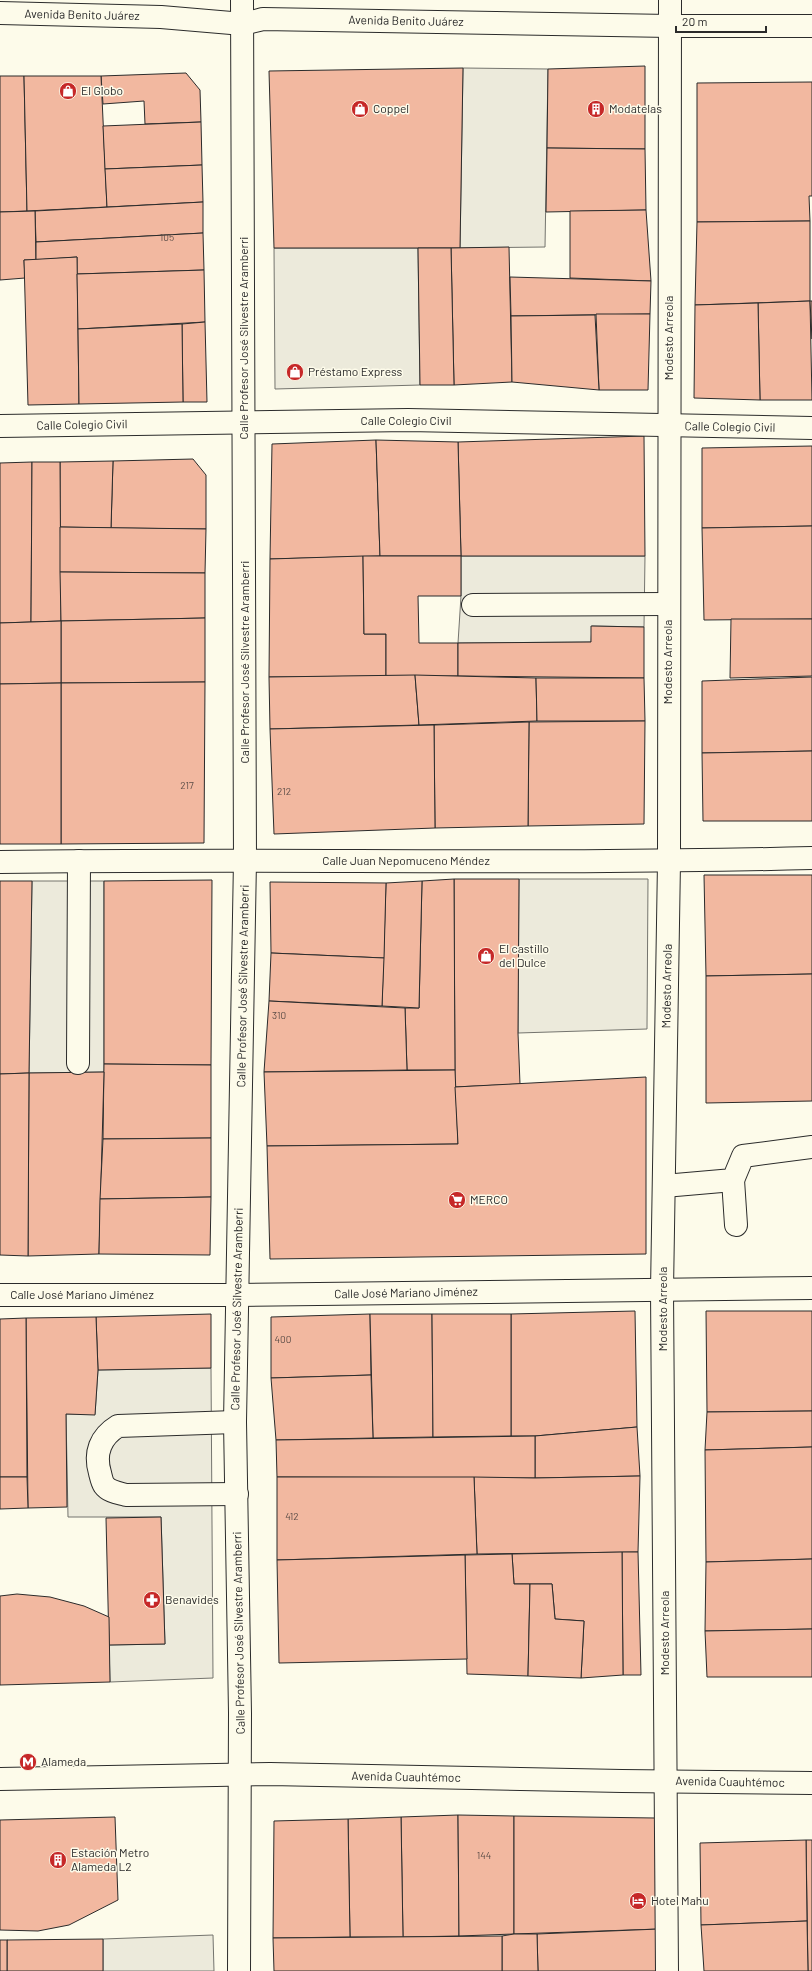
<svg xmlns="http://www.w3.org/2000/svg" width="812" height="1971" viewBox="0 0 812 1971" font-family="Barlow,sans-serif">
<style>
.parking{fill:#eceadb;stroke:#74746e}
.building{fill:#f2b8a0;stroke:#2b2b2b}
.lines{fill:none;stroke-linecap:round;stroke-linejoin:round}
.minor-casing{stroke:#2b2b2b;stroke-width:24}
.major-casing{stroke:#2b2b2b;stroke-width:24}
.highway-casing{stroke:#2b2b2b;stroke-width:24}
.minor{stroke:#fdfbea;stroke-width:22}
.major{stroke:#fdfbea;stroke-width:22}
.highway{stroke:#fdfbea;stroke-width:22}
.labels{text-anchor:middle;stroke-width:3;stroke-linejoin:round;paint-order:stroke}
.number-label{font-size:10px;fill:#5d4e48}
.street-label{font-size:12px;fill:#2b2b2b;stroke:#fdfbea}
.poi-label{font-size:12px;fill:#2b2b2b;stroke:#fdfbea;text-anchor:start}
</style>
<rect width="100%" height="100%" fill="#fdfbea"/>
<g class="parking">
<polygon points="463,68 548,69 545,247 460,248"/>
<polygon points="274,248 418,248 420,385 275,389"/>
<polygon points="461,556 645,556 644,627 592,626 591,642 458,643 461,596"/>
<polygon points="519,879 648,879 647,1029 518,1033"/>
<polygon points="32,881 104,881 104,1072 29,1073"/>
<polygon points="211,1368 213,1678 110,1682 109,1645 165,1644 161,1517 68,1517 66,1414 95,1414 98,1370"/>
<polygon points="213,1935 214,1971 103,1971 103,1939"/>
</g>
<g class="building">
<polygon points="645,66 645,149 547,148 548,69"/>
<polygon points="463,68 460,248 274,248 269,71"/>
<polygon points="186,73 200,90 201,122 145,124 144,101 103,104 101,76"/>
<polygon points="0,76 24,76 27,211 0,212"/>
<polygon points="24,76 101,76 107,207 27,211"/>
<polygon points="812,82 812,196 809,196 810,221 697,222 697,83"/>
<polygon points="201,122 202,165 105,169 103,126"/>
<polygon points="547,148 645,149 646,210 546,212"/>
<polygon points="202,165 203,202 107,207 105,169"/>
<polygon points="203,202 203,233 36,242 35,211"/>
<polygon points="646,210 651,281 570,278 570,211"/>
<polygon points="35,211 36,260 24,260 25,278 0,280 0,212"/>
<polygon points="810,221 810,301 695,305 697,222"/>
<polygon points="203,233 204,270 77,274 77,257 36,260 36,242"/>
<polygon points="509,247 512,382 454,385 451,248"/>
<polygon points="418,248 451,248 454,385 420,385"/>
<polygon points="77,257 79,404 28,405 24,260"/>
<polygon points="204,270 205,322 78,329 77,274"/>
<polygon points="510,277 651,281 650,314 511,316"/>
<polygon points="810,301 812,400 760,400 758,303"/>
<polygon points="810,301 812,301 812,339"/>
<polygon points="758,303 760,400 694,398 695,305"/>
<polygon points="596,314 650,314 648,390 599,390"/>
<polygon points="595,315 599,390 512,382 511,316"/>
<polygon points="205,322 207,402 183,402 182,324"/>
<polygon points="182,324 183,402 79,404 78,329"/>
<polygon points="644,436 645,556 461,556 458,442"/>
<polygon points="376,440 380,556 270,559 272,444"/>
<polygon points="376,440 458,442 461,556 380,556"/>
<polygon points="812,446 812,526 702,528 702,448"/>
<polygon points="193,459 206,475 206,529 111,528 113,461"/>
<polygon points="113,461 111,528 60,527 60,462"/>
<polygon points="32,462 31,622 0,623 0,463"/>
<polygon points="32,462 60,462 61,621 31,622"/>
<polygon points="812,526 812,619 704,620 702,528"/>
<polygon points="60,527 206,529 205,573 60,572"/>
<polygon points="363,556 364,634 386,634 386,676 269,677 270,559"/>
<polygon points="363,556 461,556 461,596 418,596 419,643 458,643 458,676 386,676 386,634 364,634"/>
<polygon points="60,572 205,573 205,618 61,621"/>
<polygon points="205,618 205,682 61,683 61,621"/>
<polygon points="731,619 812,619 812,676 730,678"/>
<polygon points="61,621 61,683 0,684 0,623"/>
<polygon points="591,626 644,627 644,678 458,676 458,643 591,642"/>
<polygon points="415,675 419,725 270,729 269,677"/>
<polygon points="415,675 536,678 537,721 419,725"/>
<polygon points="812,677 812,751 702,753 702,681"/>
<polygon points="536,678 644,678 645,721 537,721"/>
<polygon points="205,682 204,843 61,844 61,683"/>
<polygon points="61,683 61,844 0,844 0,684"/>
<polygon points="645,721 644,824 528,826 529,722"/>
<polygon points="529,722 528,826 435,828 434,725"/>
<polygon points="434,725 435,828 274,834 270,729"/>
<polygon points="812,751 812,821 703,821 702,753"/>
<polygon points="704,875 812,875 812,974 706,976"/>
<polygon points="454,879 519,879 518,1033 520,1084 455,1087"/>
<polygon points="454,879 455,1070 407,1070 405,1008 419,1008 422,881"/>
<polygon points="212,880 211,1065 104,1064 104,881"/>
<polygon points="0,881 32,881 29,1073 0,1074"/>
<polygon points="422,881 419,1008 382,1006 386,883"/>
<polygon points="270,882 386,883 384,958 271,953"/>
<polygon points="271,953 384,958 382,1006 269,1001"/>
<polygon points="812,974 812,1101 706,1103 706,976"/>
<polygon points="269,1001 405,1008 407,1070 264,1072"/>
<polygon points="104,1064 211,1065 211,1138 103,1139"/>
<polygon points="455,1070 458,1144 267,1146 264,1072"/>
<polygon points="104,1072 99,1254 28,1256 29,1073"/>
<polygon points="29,1073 28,1256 0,1255 0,1074"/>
<polygon points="646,1077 646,1254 270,1259 267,1146 458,1144 455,1087"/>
<polygon points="211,1138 211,1197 100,1199 103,1139"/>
<polygon points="211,1197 210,1255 99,1254 100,1199"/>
<polygon points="635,1311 637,1427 535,1436 511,1436 511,1314"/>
<polygon points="706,1311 812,1311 812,1411 707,1412"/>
<polygon points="211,1314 211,1368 98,1370 96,1317"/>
<polygon points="370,1314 371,1375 271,1378 271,1317"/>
<polygon points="370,1314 432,1314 433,1437 373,1438"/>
<polygon points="432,1314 511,1314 511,1436 433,1437"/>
<polygon points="96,1317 98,1370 95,1415 66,1414 67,1507 28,1508 26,1318"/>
<polygon points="26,1318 27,1477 0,1477 0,1319"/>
<polygon points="371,1375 373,1438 276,1440 271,1378"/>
<polygon points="812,1411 812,1447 705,1450 707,1412"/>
<polygon points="637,1427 640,1476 535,1478 535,1436"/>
<polygon points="535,1436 535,1478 277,1477 276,1440"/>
<polygon points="812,1447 812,1559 706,1562 705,1450"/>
<polygon points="640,1476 638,1552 477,1554 474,1477 535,1478"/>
<polygon points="0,1477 27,1477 28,1508 0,1509"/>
<polygon points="277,1477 474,1477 477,1554 277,1560"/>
<polygon points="161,1517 165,1644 109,1645 106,1518"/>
<polygon points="622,1552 638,1552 641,1675 623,1675"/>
<polygon points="622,1552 623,1675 581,1678 584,1621 555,1619 552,1584 514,1584 512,1554"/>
<polygon points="512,1554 514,1584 530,1584 528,1676 467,1674 465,1555"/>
<polygon points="465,1555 467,1659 279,1663 277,1560"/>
<polygon points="812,1559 812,1629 705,1631 706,1562"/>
<polygon points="530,1584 552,1584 555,1619 584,1621 581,1678 528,1676"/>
<polygon points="17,1594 50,1597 84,1606 109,1617 110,1682 0,1685 0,1596"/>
<polygon points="812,1629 812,1677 707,1677 705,1631"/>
<polygon points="458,1815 459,1936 403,1937 401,1817"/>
<polygon points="458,1815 514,1816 514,1934 459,1936"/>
<polygon points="514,1816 655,1818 659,1929 514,1934"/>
<polygon points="115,1817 118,1900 69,1925 38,1931 0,1930 0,1820"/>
<polygon points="401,1817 403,1937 350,1937 348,1819"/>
<polygon points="348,1819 350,1937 273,1938 274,1821"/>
<polygon points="806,1840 812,1840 812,1971 808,1971"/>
<polygon points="806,1840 807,1921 701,1925 700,1843"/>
<polygon points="807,1921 808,1971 704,1971 701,1925"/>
<polygon points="659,1929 658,1971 538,1971 537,1934"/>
<polygon points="514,1934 537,1934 538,1971 502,1971 502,1936"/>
<polygon points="502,1936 502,1971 274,1971 273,1938"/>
<polygon points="103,1939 103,1971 7,1971 7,1940"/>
<rect x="0" y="1940" width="7" height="31"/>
</g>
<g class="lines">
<defs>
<g id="minor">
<polyline points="0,426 408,420 812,428"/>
<polyline points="473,605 668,604"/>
<path d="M 0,862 C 271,858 541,865 812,858"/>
<polyline points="78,1063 79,861"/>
<polyline points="733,1180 736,1225"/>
<polyline points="664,1186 733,1180 743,1156 812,1147"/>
<polyline points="0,1295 238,1295 812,1288"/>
<path d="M 235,1422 L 118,1426 C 100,1437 94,1453 100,1473 C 101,1477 102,1482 104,1485 C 109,1492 119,1493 126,1495 L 237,1494"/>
<polyline points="667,1971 662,1290 669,862 670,0"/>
</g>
<g id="major">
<polyline points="0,13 161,17 243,24 263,19 670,26 812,26"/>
<polyline points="239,1971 240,1713 235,1422 245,860 242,0"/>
</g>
<polyline id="highway" points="0,1779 270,1774 622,1781 812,1783"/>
</defs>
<use href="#minor" class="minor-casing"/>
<use href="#major" class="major-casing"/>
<use href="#highway" class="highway-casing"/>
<use href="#minor" class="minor"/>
<use href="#major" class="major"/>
<use href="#highway" class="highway"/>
</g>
<defs>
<symbol id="shop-disc" viewBox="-11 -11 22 22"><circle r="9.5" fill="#c62828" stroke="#fdfbea"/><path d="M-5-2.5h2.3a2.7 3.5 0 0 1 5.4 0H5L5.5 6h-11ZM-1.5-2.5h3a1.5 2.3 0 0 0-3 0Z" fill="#fff"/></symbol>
<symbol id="building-disc" viewBox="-11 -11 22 22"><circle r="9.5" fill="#c62828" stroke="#fdfbea"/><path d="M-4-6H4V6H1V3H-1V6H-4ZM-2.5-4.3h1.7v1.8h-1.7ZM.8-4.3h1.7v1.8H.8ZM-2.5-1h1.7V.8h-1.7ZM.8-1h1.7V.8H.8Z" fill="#fff"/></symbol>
<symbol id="supermarket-disc" viewBox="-11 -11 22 22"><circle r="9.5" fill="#c62828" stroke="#fdfbea"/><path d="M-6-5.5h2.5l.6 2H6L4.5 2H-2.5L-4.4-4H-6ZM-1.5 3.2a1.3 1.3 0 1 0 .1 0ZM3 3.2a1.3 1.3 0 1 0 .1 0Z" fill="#fff"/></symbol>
<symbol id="pharmacy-disc" viewBox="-11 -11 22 22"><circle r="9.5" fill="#c62828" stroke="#fdfbea"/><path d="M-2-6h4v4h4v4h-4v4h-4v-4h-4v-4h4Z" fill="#fff"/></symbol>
<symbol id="metro-disc" viewBox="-11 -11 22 22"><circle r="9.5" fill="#c62828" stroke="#fdfbea"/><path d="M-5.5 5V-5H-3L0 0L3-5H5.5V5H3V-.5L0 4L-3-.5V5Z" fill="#fff"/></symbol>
<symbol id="hotel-disc" viewBox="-11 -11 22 22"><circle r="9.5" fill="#c62828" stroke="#fdfbea"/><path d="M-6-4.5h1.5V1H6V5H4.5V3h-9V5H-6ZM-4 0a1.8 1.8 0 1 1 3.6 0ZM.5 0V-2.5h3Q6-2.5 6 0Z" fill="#fff"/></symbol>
</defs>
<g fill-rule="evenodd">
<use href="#shop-disc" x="58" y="81" width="20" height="20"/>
<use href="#shop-disc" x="350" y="99" width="20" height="20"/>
<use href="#building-disc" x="586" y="99" width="20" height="20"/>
<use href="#shop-disc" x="285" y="362" width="20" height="20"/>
<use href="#shop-disc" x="476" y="946" width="20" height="20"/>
<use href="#supermarket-disc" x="447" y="1190" width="20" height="20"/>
<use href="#pharmacy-disc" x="142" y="1590" width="20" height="20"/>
<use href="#metro-disc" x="18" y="1752" width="20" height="20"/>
<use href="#building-disc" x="48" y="1850" width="20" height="20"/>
<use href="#hotel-disc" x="628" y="1891" width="20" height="20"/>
</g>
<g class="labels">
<g class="number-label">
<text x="167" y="241">105</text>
<text x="187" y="789">217</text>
<text x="284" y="795">212</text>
<text x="279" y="1019">310</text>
<text x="283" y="1343">400</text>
<text x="292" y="1520">412</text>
<text x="484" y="1859">144</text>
</g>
<g class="street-label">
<text transform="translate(82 15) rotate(1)" y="4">Avenida Benito Juárez</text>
<text transform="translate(406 21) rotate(1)" y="4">Avenida Benito Juárez</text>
<text transform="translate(244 338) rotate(-90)" y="4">Calle Profesor José Silvestre Aramberri</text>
<text transform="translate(669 338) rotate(-90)" y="4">Modesto Arreola</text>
<text x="406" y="425">Calle Colegio Civil</text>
<text transform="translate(82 425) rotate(-1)" y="4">Calle Colegio Civil</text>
<text transform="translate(730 427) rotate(1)" y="4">Calle Colegio Civil</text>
<text transform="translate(245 662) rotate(-90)" y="4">Calle Profesor José Silvestre Aramberri</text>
<text transform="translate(668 662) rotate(-90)" y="4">Modesto Arreola</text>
<text x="406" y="865">Calle Juan Nepomuceno Méndez</text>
<text transform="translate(243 986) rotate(-89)" y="4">Calle Profesor José Silvestre Aramberri</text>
<text transform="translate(667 986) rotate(-89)" y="4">Modesto Arreola</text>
<text transform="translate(406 1293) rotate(-1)" y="4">Calle José Mariano Jiménez</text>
<text x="82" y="1299">Calle José Mariano Jiménez</text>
<text transform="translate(237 1309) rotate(-89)" y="4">Calle Profesor José Silvestre Aramberri</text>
<text transform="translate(663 1309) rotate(-90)" y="4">Modesto Arreola</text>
<text transform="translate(239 1633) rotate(-91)" y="4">Calle Profesor José Silvestre Aramberri</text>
<text transform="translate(665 1633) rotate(-90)" y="4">Modesto Arreola</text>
<text transform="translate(406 1777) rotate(1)" y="4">Avenida Cuauhtémoc</text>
<text transform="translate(730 1782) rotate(1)" y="4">Avenida Cuauhtémoc</text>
</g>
<g class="poi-label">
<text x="81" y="95">El Globo</text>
<text x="373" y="113">Coppel</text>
<text x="609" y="113">Modatelas</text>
<text x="308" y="376">Préstamo Express</text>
<text x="499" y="953">El castillo<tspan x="499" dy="14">del Dulce</tspan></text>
<text x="470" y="1204">MERCO</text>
<text x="165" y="1604">Benavides</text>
<text x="41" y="1766">Alameda</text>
<text x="71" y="1857">Estación Metro<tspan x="71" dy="14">Alameda L2</tspan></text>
<text x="651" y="1905">Hotel Mahu</text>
</g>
</g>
<path d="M676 26v6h90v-6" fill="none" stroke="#2b2b2b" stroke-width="2"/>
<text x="682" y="26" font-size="12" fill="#2b2b2b" stroke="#fdfbea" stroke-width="3" paint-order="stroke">20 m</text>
</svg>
